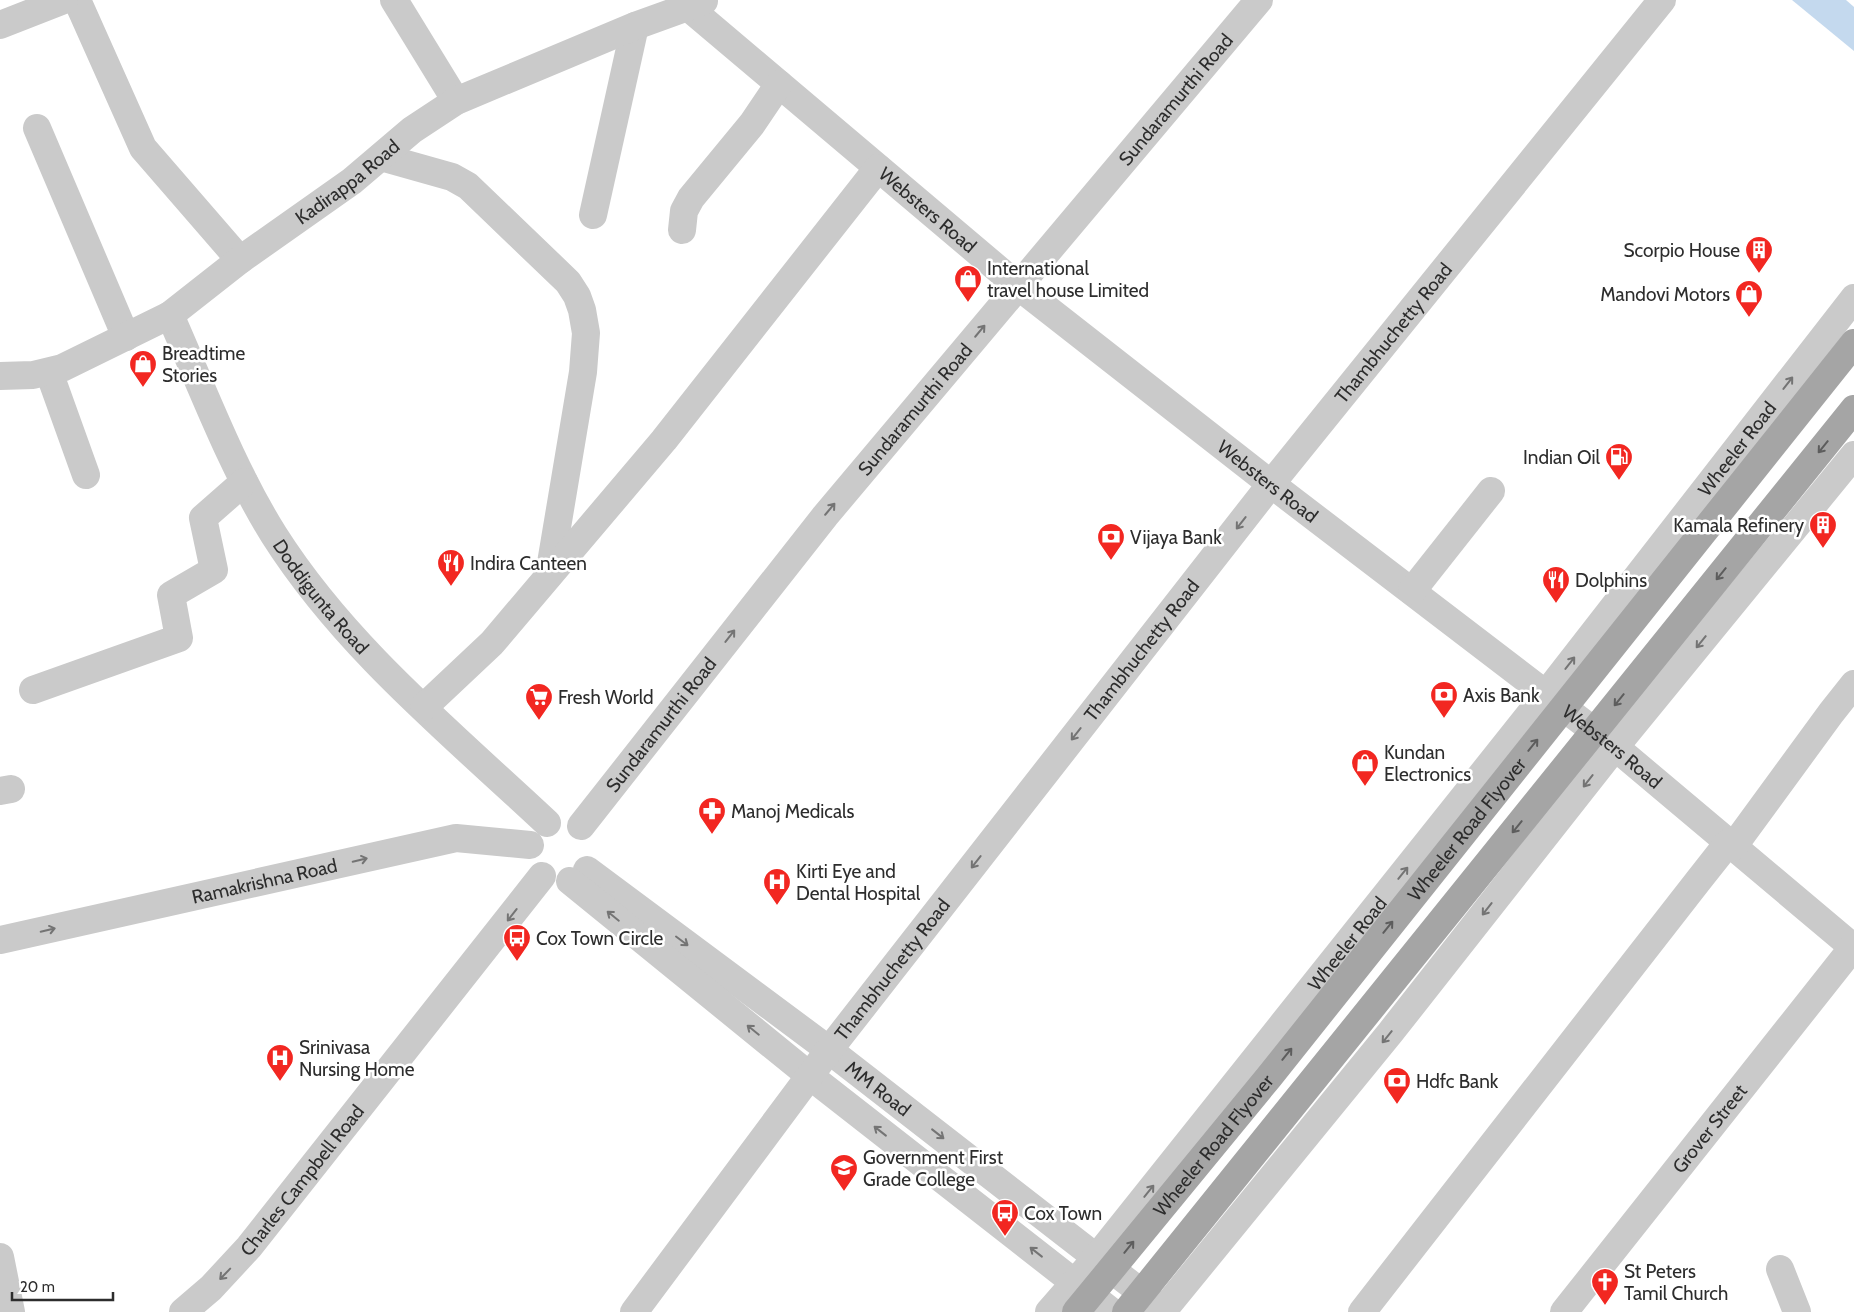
<svg xmlns="http://www.w3.org/2000/svg" width="1854" height="1312" viewBox="0 0 1854 1312" font-family="Cabin,sans-serif">
<style>
.water{fill:#c4d9ee}
.lines{fill:none;stroke-linecap:round;stroke-linejoin:round}
.minor{stroke:#cacaca;stroke-width:28}
.major-bridge{stroke:#a5a5a5;stroke-width:28}
.oneway{stroke:#747474}
.oneway2{stroke:#5d5d5d}
.labels{text-anchor:middle;stroke-width:5;stroke-linejoin:round;paint-order:stroke}
.street-label{font-size:19px;fill:#2d2d2d;stroke:#fff}
.poi-label{font-size:19px;fill:#2d2d2d;stroke:#fff;text-anchor:start}
</style>
<rect width="100%" height="100%" fill="#fff"/>
<polygon class="water" points="1792,0 1846,0 1854,7 1854,51"/>
<g class="lines">
<g class="minor">
<polyline points="77,0 143,148 240,260"/>
<polyline points="394,0 456,101"/>
<path id="s1" d="M 688,7 L 1018,286 L 1271,484 L 1615,747 L 1854,948"/>
<polyline points="0,25 64,0"/>
<polyline points="37,128 126,337"/>
<polyline points="381,157 452,177 468,186 568,282 577,296 582,310 586,333 583,372 549,575"/>
<polyline points="593,215 635,26"/>
<polyline points="682,230 684,211 691,198 752,124 779,84"/>
<path id="s2" d="M 170,315 C 202,387 232,468 274,535 C 345,647 451,733 547,823"/>
<polyline points="49,372 86,475"/>
<path id="s3" d="M 0,376 L 33,375 L 62,368 L 170,315 L 240,260 L 352,181 L 412,130 L 456,101 L 635,26 L 704,1"/>
<polyline points="1412,591 1491,491"/>
<polyline points="33,690 179,638 171,595 214,570 203,518 244,482"/>
<polyline points="424,707 492,643 664,440 878,168"/>
<polyline points="0,791 11,789"/>
<path id="s4" d="M 581,826 L 825,516 L 1259,0"/>
<path id="s5" d="M 587,870 L 829,1050 L 1160,1307"/>
<polyline points="570,881 810,1076 1112,1312"/>
<path id="s6" d="M 0,940 L 456,838 L 530,845"/>
<polyline points="0,1257 11,1312"/>
<polyline points="1780,1269 1797,1312"/>
<path id="s7" d="M 183,1312 L 211,1288 L 249,1247 L 542,876"/>
<path id="s8" d="M 634,1312 L 829,1050 L 1271,484 L 1662,0"/>
<path id="s9" d="M 1049,1312 L 1097,1257 L 1546,694 L 1854,298"/>
<polyline points="1162,1312 1390,1033 1615,747 1854,455"/>
<polyline points="1362,1312 1698,881 1728,843 1733,847 1831,713 1854,684"/>
<path id="s10" d="M 1564,1312 L 1854,946"/>
</g>
<g class="major-bridge">
<path id="s11" d="M 1076,1312 L 1269,1077 L 1854,343"/>
<polyline points="1126,1312 1854,409"/>
</g>
</g>
<defs><path id="oneway-shaft" d="M-6 0H5M1.5-3L5.5 0L1.5 3" fill="none" stroke-width="1.6" stroke-linecap="round" stroke-linejoin="round" transform="scale(1.25)"/></defs>
<g class="oneway">
<use href="#oneway-shaft" transform="translate(980 331) rotate(-50)"/>
<use href="#oneway-shaft" transform="translate(1788 383) rotate(-52)"/>
<use href="#oneway-shaft" transform="translate(830 509) rotate(-50)"/>
<use href="#oneway-shaft" transform="translate(1241 523) rotate(128)"/>
<use href="#oneway-shaft" transform="translate(730 636) rotate(-52)"/>
<use href="#oneway-shaft" transform="translate(1701 642) rotate(129)"/>
<use href="#oneway-shaft" transform="translate(1570 663) rotate(-52)"/>
<use href="#oneway-shaft" transform="translate(1076 734) rotate(128)"/>
<use href="#oneway-shaft" transform="translate(1588 781) rotate(128)"/>
<use href="#oneway-shaft" transform="translate(360 860) rotate(-13)"/>
<use href="#oneway-shaft" transform="translate(976 862) rotate(128)"/>
<use href="#oneway-shaft" transform="translate(1403 873) rotate(-51)"/>
<use href="#oneway-shaft" transform="translate(1487 909) rotate(128)"/>
<use href="#oneway-shaft" transform="translate(512 915) rotate(128)"/>
<use href="#oneway-shaft" transform="translate(613 916) rotate(-141)"/>
<use href="#oneway-shaft" transform="translate(48 930) rotate(-13)"/>
<use href="#oneway-shaft" transform="translate(682 941) rotate(37)"/>
<use href="#oneway-shaft" transform="translate(753 1030) rotate(-141)"/>
<use href="#oneway-shaft" transform="translate(1387 1037) rotate(129)"/>
<use href="#oneway-shaft" transform="translate(880 1131) rotate(-142)"/>
<use href="#oneway-shaft" transform="translate(938 1134) rotate(38)"/>
<use href="#oneway-shaft" transform="translate(1149 1191) rotate(-51)"/>
<use href="#oneway-shaft" transform="translate(1036 1252) rotate(-142)"/>
<use href="#oneway-shaft" transform="translate(225 1274) rotate(134)"/>
</g>
<g class="oneway2">
<use href="#oneway-shaft" transform="translate(1823 447) rotate(129)"/>
<use href="#oneway-shaft" transform="translate(1721 574) rotate(129)"/>
<use href="#oneway-shaft" transform="translate(1619 700) rotate(129)"/>
<use href="#oneway-shaft" transform="translate(1533 745) rotate(-51)"/>
<use href="#oneway-shaft" transform="translate(1517 827) rotate(129)"/>
<use href="#oneway-shaft" transform="translate(1388 927) rotate(-51)"/>
<use href="#oneway-shaft" transform="translate(1287 1054) rotate(-51)"/>
<use href="#oneway-shaft" transform="translate(1129 1247) rotate(-51)"/>
</g>
<defs>
<symbol id="building-pin" viewBox="-11 -11 22 30"><path d="M0 17L-7.5 6A9.5 9.5 0 1 1 7.5 6Z" fill="#f22721" stroke="#fff"/><path d="M-4-6H4V6H1V3H-1V6H-4ZM-2.5-4.3h1.7v1.8h-1.7ZM.8-4.3h1.7v1.8H.8ZM-2.5-1h1.7V.8h-1.7ZM.8-1h1.7V.8H.8Z" fill="#fff"/></symbol>
<symbol id="shop-pin" viewBox="-11 -11 22 30"><path d="M0 17L-7.5 6A9.5 9.5 0 1 1 7.5 6Z" fill="#f22721" stroke="#fff"/><path d="M-5-2.5h2.3a2.7 3.5 0 0 1 5.4 0H5L5.5 6h-11ZM-1.5-2.5h3a1.5 2.3 0 0 0-3 0Z" fill="#fff"/></symbol>
<symbol id="fuel-pin" viewBox="-11 -11 22 30"><path d="M0 17L-7.5 6A9.5 9.5 0 1 1 7.5 6Z" fill="#f22721" stroke="#fff"/><path d="M-5.5-6h7V0h2V4h1.3V-2.5L3-4.5l.8-.8L6-3V5H2.5V1h-1V6h-7ZM-4.2-4.7v3.2H.2V-4.7Z" fill="#fff"/></symbol>
<symbol id="bank-pin" viewBox="-11 -11 22 30"><path d="M0 17L-7.5 6A9.5 9.5 0 1 1 7.5 6Z" fill="#f22721" stroke="#fff"/><path d="M-6-4H6V4H-6ZM0-2.3a2.3 2.3 0 1 0 0 4.6a2.3 2.3 0 1 0 0-4.6Z" fill="#fff"/></symbol>
<symbol id="restaurant-pin" viewBox="-11 -11 22 30"><path d="M0 17L-7.5 6A9.5 9.5 0 1 1 7.5 6Z" fill="#f22721" stroke="#fff"/><path d="M-5-6h1v4h1v-4h1v4h1v-4h1v5L-1.5 .5V6h-2V.5L-5-1ZM5-6V6H3V1.5H1.5Q1.5-4 5-6Z" fill="#fff"/></symbol>
<symbol id="supermarket-pin" viewBox="-11 -11 22 30"><path d="M0 17L-7.5 6A9.5 9.5 0 1 1 7.5 6Z" fill="#f22721" stroke="#fff"/><path d="M-6-5.5h2.5l.6 2H6L4.5 2H-2.5L-4.4-4H-6ZM-1.5 3.2a1.3 1.3 0 1 0 .1 0ZM3 3.2a1.3 1.3 0 1 0 .1 0Z" fill="#fff"/></symbol>
<symbol id="pharmacy-pin" viewBox="-11 -11 22 30"><path d="M0 17L-7.5 6A9.5 9.5 0 1 1 7.5 6Z" fill="#f22721" stroke="#fff"/><path d="M-2-6h4v4h4v4h-4v4h-4v-4h-4v-4h4Z" fill="#fff"/></symbol>
<symbol id="hospital-pin" viewBox="-11 -11 22 30"><path d="M0 17L-7.5 6A9.5 9.5 0 1 1 7.5 6Z" fill="#f22721" stroke="#fff"/><path d="M-5-5h3v3.5h4V-5h3V5h-3V1.5h-4V5h-3Z" fill="#fff"/></symbol>
<symbol id="bus-pin" viewBox="-11 -11 22 30"><path d="M0 17L-7.5 6A9.5 9.5 0 1 1 7.5 6Z" fill="#f22721" stroke="#fff"/><path d="M-5-6H5V4H4V6H2V4H-2V6H-4V4H-5ZM-3.5-4V0h7V-4ZM-3.5 1.2v1.5H-2V1.2ZM2 1.2v1.5H3.5V1.2Z" fill="#fff"/></symbol>
<symbol id="school-pin" viewBox="-11 -11 22 30"><path d="M0 17L-7.5 6A9.5 9.5 0 1 1 7.5 6Z" fill="#f22721" stroke="#fff"/><path d="M0-5L7-2L0 1L-7-2ZM-4 1L0 2.5L4 1V4Q0 6-4 4Z" fill="#fff"/></symbol>
<symbol id="church-pin" viewBox="-11 -11 22 30"><path d="M0 17L-7.5 6A9.5 9.5 0 1 1 7.5 6Z" fill="#f22721" stroke="#fff"/><path d="M-1.2-6h2.4v3.5h3.3v2.4h-3.3V6h-2.4V-.1h-3.3v-2.4h3.3Z" fill="#fff"/></symbol>
</defs>
<g fill-rule="evenodd">
<use href="#building-pin" x="1743" y="234" width="32" height="43"/>
<use href="#shop-pin" x="952" y="263" width="32" height="43"/>
<use href="#shop-pin" x="1733" y="278" width="32" height="43"/>
<use href="#shop-pin" x="127" y="348" width="32" height="43"/>
<use href="#fuel-pin" x="1603" y="441" width="32" height="43"/>
<use href="#building-pin" x="1807" y="509" width="32" height="43"/>
<use href="#bank-pin" x="1095" y="521" width="32" height="43"/>
<use href="#restaurant-pin" x="435" y="547" width="32" height="43"/>
<use href="#restaurant-pin" x="1540" y="564" width="32" height="43"/>
<use href="#bank-pin" x="1428" y="679" width="32" height="43"/>
<use href="#supermarket-pin" x="523" y="681" width="32" height="43"/>
<use href="#shop-pin" x="1349" y="747" width="32" height="43"/>
<use href="#pharmacy-pin" x="696" y="795" width="32" height="43"/>
<use href="#hospital-pin" x="761" y="866" width="32" height="43"/>
<use href="#bus-pin" x="501" y="922" width="32" height="43"/>
<use href="#hospital-pin" x="264" y="1042" width="32" height="43"/>
<use href="#bank-pin" x="1381" y="1065" width="32" height="43"/>
<use href="#school-pin" x="828" y="1152" width="32" height="43"/>
<use href="#bus-pin" x="989" y="1197" width="32" height="43"/>
<use href="#church-pin" x="1589" y="1266" width="32" height="43"/>
</g>
<g class="labels">
<g class="street-label">
<text dy="7" stroke="none"><textPath href="#s4" startOffset="939">Sundaramurthi Road</textPath></text>
<text dy="7" stroke="none"><textPath href="#s3" startOffset="405">Kadirappa Road</textPath></text>
<text dy="7" stroke="none"><textPath href="#s1" startOffset="314">Websters Road</textPath></text>
<text dy="7" stroke="none"><textPath href="#s8" startOffset="1239">Thambhuchetty Road</textPath></text>
<text dy="7" stroke="none"><textPath href="#s4" startOffset="534">Sundaramurthi Road</textPath></text>
<text dy="7" stroke="none"><textPath href="#s9" startOffset="1104">Wheeler Road</textPath></text>
<text dy="7" stroke="none"><textPath href="#s1" startOffset="749">Websters Road</textPath></text>
<text dy="7" stroke="none"><textPath href="#s2" startOffset="321">Doddigunta Road</textPath></text>
<text dy="7" stroke="none"><textPath href="#s8" startOffset="834">Thambhuchetty Road</textPath></text>
<text dy="7" stroke="none"><textPath href="#s4" startOffset="129">Sundaramurthi Road</textPath></text>
<text dy="7" stroke="none"><textPath href="#s1" startOffset="1184">Websters Road</textPath></text>
<text dy="7" stroke="none"><textPath href="#s11" startOffset="621">Wheeler Road Flyover</textPath></text>
<text dy="7" stroke="none"><textPath href="#s6" startOffset="271">Ramakrishna Road</textPath></text>
<text dy="7" stroke="none"><textPath href="#s9" startOffset="474">Wheeler Road</textPath></text>
<text dy="7" stroke="none"><textPath href="#s8" startOffset="429">Thambhuchetty Road</textPath></text>
<text dy="7" stroke="none"><textPath href="#s5" startOffset="364">MM Road</textPath></text>
<text dy="7" stroke="none"><textPath href="#s10" startOffset="234">Grover Street</textPath></text>
<text dy="7" stroke="none"><textPath href="#s11" startOffset="216">Wheeler Road Flyover</textPath></text>
<text dy="7" stroke="none"><textPath href="#s7" startOffset="178">Charles Campbell Road</textPath></text>
</g>
<g class="poi-label">
<text x="1740" y="257" text-anchor="end">Scorpio House</text>
<text x="987" y="275">International<tspan x="987" dy="22">travel house Limited</tspan></text>
<text x="1730" y="301" text-anchor="end">Mandovi Motors</text>
<text x="162" y="360">Breadtime<tspan x="162" dy="22">Stories</tspan></text>
<text x="1600" y="464" text-anchor="end">Indian Oil</text>
<text x="1804" y="532" text-anchor="end">Kamala Refinery</text>
<text x="1130" y="544">Vijaya Bank</text>
<text x="470" y="570">Indira Canteen</text>
<text x="1575" y="587">Dolphins</text>
<text x="1463" y="702">Axis Bank</text>
<text x="558" y="704">Fresh World</text>
<text x="1384" y="759">Kundan<tspan x="1384" dy="22">Electronics</tspan></text>
<text x="731" y="818">Manoj Medicals</text>
<text x="796" y="878">Kirti Eye and<tspan x="796" dy="22">Dental Hospital</tspan></text>
<text x="536" y="945">Cox Town Circle</text>
<text x="299" y="1054">Srinivasa<tspan x="299" dy="22">Nursing Home</tspan></text>
<text x="1416" y="1088">Hdfc Bank</text>
<text x="863" y="1164">Government First<tspan x="863" dy="22">Grade College</tspan></text>
<text x="1024" y="1220">Cox Town</text>
<text x="1624" y="1278">St Peters<tspan x="1624" dy="22">Tamil Church</tspan></text>
</g>
</g>
<path d="M12 1292v8h101v-8" fill="none" stroke="#2d2d2d" stroke-width="2.5"/>
<text x="20" y="1292" font-size="15" fill="#2d2d2d" stroke="#ffffff" stroke-width="4" paint-order="stroke">20 m</text>
</svg>
